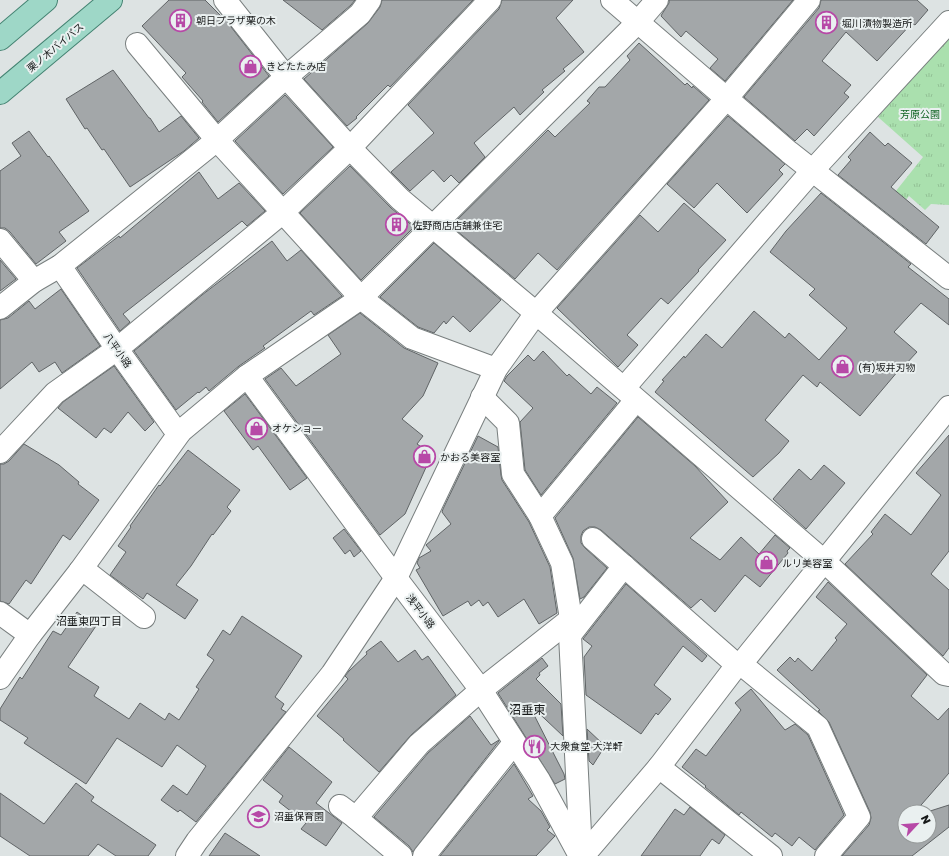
<svg xmlns="http://www.w3.org/2000/svg" width="949" height="856" viewBox="0 0 949 856" font-family="'Golos Text','Noto Sans JP',sans-serif">
<style>
.park{fill:url(#park-tufts)}
.building{fill:#a3a7a9;stroke:#606466}
.lines{fill:none;stroke-linecap:round;stroke-linejoin:round}
.minor-casing{stroke:#797f7f;stroke-width:24}
.major-casing{stroke:#448372;stroke-width:24}
.minor{stroke:#fff;stroke-width:22}
.major{stroke:#9ed7c7;stroke-width:22}
.labels{text-anchor:middle;stroke-width:4;stroke-linejoin:round;paint-order:stroke}
.poi-label{font-size:10px;fill:#171919;stroke:#eaf0f0;text-anchor:start}
.street-label{font-size:10px;fill:#171919;stroke:#eaf0f0}
.park-label{font-size:10px;fill:#116424;stroke:#eaf0f0}
.neighbourhood-label{font-size:11px;fill:#171919;stroke:#eaf0f0}
.quarter-label{font-size:12px;fill:#171919;stroke:#eaf0f0}
</style>
<defs>
<pattern id="park-tufts" width="24" height="20" patternUnits="userSpaceOnUse"><rect width="24" height="20" fill="#aae0ae"/><path d="M3 7l-1-3M5 7V3M7 7l1-3M15 17l-1-3M17 17v-4M19 17l1-3" fill="none" stroke="#92c095"/></pattern>
</defs>
<rect width="100%" height="100%" fill="#dde3e3"/>
<polygon class="park" points="949,34 949,205 931,204 925,210 909,196 895,214 884,206 923,157 878,117"/>
<g class="building">
<polygon points="169,0 205,0 228,23 269,76 218,122 202,102 203,101 182,77 186,73 142,26"/>
<polygon points="283,0 355,0 351,5 322,30"/>
<polygon points="382,0 473,0 390,87 388,85 356,117 357,118 347,126 304,79 368,23 380,7"/>
<polygon points="502,0 573,0 556,18 584,52 563,69 565,71 542,90 544,92 520,115 514,107 474,143 485,157 459,183 451,175 444,182 433,170 410,191 391,172 434,133 408,105 499,9"/>
<polygon points="669,0 793,0 725,81 710,68 718,59 686,31 681,37 661,16 662,14 669,3"/>
<polygon points="821,0 917,0 928,10 915,25 912,23 877,61 846,32 822,61 851,85 844,93 849,97 814,136 807,129 795,141 744,97 819,8"/>
<polygon points="639,43 685,85 687,83 692,88 693,86 709,100 557,270 538,253 515,279 451,226 548,130 555,137 590,103 587,101 599,87 605,87 630,60 627,56"/>
<polygon points="113,70 149,118 150,118 159,132 181,116 199,138 184,151 130,187 104,149 102,150 87,128 85,129 66,99"/>
<polygon points="285,95 333,147 283,194 235,141"/>
<polygon points="728,116 785,164 779,170 783,174 747,213 717,183 694,208 667,184"/>
<polygon points="29,131 48,157 49,156 89,211 59,232 66,241 36,264 10,232 5,228 0,228 0,171 21,156 12,143"/>
<polygon points="870,132 885,146 888,143 912,163 891,187 939,227 926,244 838,175 851,160 848,157"/>
<polygon points="350,166 391,208 414,227 361,280 300,213"/>
<polygon points="199,172 218,199 239,183 265,211 247,226 242,221 123,314 130,322 120,331 77,268 119,236 120,238"/>
<polygon points="821,193 911,264 908,267 949,299 949,325 921,303 894,332 917,352 905,365 904,364 860,416 820,382 817,387 803,375 765,420 789,441 779,453 753,477 655,392 664,381 662,380 684,356 685,358 706,334 722,348 754,311 785,338 789,333 819,360 847,328 809,295 815,289 770,252 786,231"/>
<polygon points="684,203 726,240 698,270 699,271 668,304 661,298 627,335 638,345 618,367 557,308 640,215 658,232"/>
<polygon points="272,241 287,261 301,250 342,296 314,315 311,311 263,346 265,348 239,366 209,391 206,387 199,393 198,392 176,410 134,351 202,295"/>
<polygon points="434,243 501,300 470,332 453,316 446,324 444,321 434,333 418,327 380,297"/>
<polygon points="0,260 16,279 0,291"/>
<polygon points="61,289 100,346 62,373 55,362 39,372 32,362 0,389 0,320 8,318 29,301 35,309"/>
<polygon points="360,313 404,348 438,363 423,396 402,419 423,436 417,444 432,454 405,514 380,535 265,379 281,368 296,386 341,354 328,335"/>
<polygon points="543,351 567,376 569,374 591,394 597,387 617,403 541,495 525,470 520,422 533,408 504,381 507,376 528,355 534,361"/>
<polygon points="114,366 154,422 145,431 128,412 111,433 104,428 96,438 58,408 63,402"/>
<polygon points="245,394 307,478 290,490 258,446 253,450 224,411"/>
<polygon points="638,417 695,466 728,502 690,538 720,560 741,537 759,554 775,535 790,548 787,551 788,553 760,587 745,575 715,612 701,599 691,608 601,530 595,527 589,527 583,531 581,536 581,543 585,548 607,568 584,597 580,599 573,558 555,518"/>
<polygon points="949,435 949,551 931,574 949,590 949,648 943,656 845,564 873,534 871,532 885,514 911,535 941,495 916,473"/>
<polygon points="478,436 498,447 501,475 502,480 529,522 550,567 557,613 539,624 524,599 498,617 488,602 483,606 479,600 471,606 468,601 443,616 416,570 420,568 417,563 419,558 431,551 426,545 451,524 442,512 443,509"/>
<polygon points="24,444 59,465 79,482 78,484 99,500 70,540 63,535 31,584 26,580 9,604 0,601 0,464 4,464 9,461"/>
<polygon points="188,450 240,490 227,507 231,511 213,535 212,534 191,566 176,585 198,600 185,619 147,593 143,599 110,575 126,552 118,546 131,527 130,526 159,485 160,486"/>
<polygon points="824,465 845,483 806,529 773,499 799,469 811,480"/>
<polygon points="344,529 361,551 354,557 350,550 345,554 333,538"/>
<polygon points="828,582 927,675 911,696 938,720 949,708 949,773 915,812 905,812 905,836 929,836 929,812 927,812 949,805 949,827 912,856 842,856 869,825 871,818 870,812 829,722 818,711 820,710 777,670 790,657 795,662 798,658 812,671 837,640 835,638 847,624 816,597"/>
<polygon points="626,584 707,656 702,662 683,646 654,685 671,699 658,715 656,713 641,734 586,695 584,657 592,646 583,639"/>
<polygon points="77,612 96,626 68,667 99,687 94,696 129,719 140,703 165,720 169,713 179,720 199,689 196,687 214,660 207,655 223,630 230,635 242,616 302,656 275,697 284,704 281,709 286,712 196,822 180,810 178,812 161,800 173,785 187,795 206,766 177,745 162,767 117,738 86,784 24,743 28,738 0,720 0,709 20,677 22,679 53,631 61,635"/>
<polygon points="381,641 398,662 415,650 422,660 428,656 456,695 411,735 379,772 343,740 344,739 317,716 348,679 345,676 349,671 367,654 366,652"/>
<polygon points="542,658 548,666 539,673 540,675 536,679 561,704 563,736 528,703 564,774 565,779 555,784 498,693"/>
<polygon points="751,689 785,730 795,724 808,735 844,815 815,850 799,837 792,846 775,833 772,837 741,812 739,815 705,787 706,786 682,767 696,749 706,756 741,710 735,703"/>
<polygon points="470,716 491,745 499,740 499,741 413,852 409,846 374,817 428,753"/>
<polygon points="587,729 605,746 593,765 589,761"/>
<polygon points="289,747 332,782 316,803 342,823 326,846 301,829 306,823 279,802 283,796 263,780"/>
<polygon points="514,764 533,796 528,799 541,811 550,827 547,830 555,836 536,856 440,856"/>
<polygon points="76,783 94,797 91,801 156,845 148,856 116,856 98,844 88,856 30,856 0,836 0,793 44,824"/>
<polygon points="690,807 725,835 719,844 712,839 700,856 641,856 675,809 684,815"/>
<polygon points="225,833 260,856 209,856"/>
</g>
<g class="lines">
<defs>
<g id="minor">
<polyline points="225,0 286,77 350,148 400,199 536,313 824,561 944,674 949,675"/>
<polyline points="612,0 789,152 949,278"/>
<polyline points="137,44 217,140 361,298 412,338 496,369"/>
<polyline points="0,240 34,281"/>
<polyline points="60,266 117,349 173,427 181,431"/>
<polyline points="0,308 34,281 60,266 217,140 286,77 360,14 370,0"/>
<polyline points="247,376 396,578 481,690 539,780 580,856"/>
<polyline points="624,388 812,171 949,22"/>
<polyline points="482,397 508,423 513,474 540,516 562,563 571,619 570,635 581,853"/>
<polyline points="0,452 55,393 117,349 282,213 350,148 490,0"/>
<polyline points="540,516 636,400"/>
<polyline points="593,539 737,665"/>
<polyline points="80,571 89,574 144,617"/>
<polyline points="0,613 30,635"/>
<polyline points="570,635 624,566"/>
<polyline points="741,664 818,727 859,817 826,856"/>
<polyline points="0,678 30,635 80,571 181,431 247,376 361,298 638,22 657,0"/>
<polyline points="659,767 771,856"/>
<polyline points="340,806 356,818 401,856"/>
<polyline points="356,818 419,744 481,690 571,619"/>
<polyline points="187,856 197,841 332,674 396,578 496,369 536,313 727,98 809,0"/>
<polyline points="424,856 514,743"/>
<polyline points="583,856 659,767 737,665 741,664 949,407"/>
</g>
<g id="major">
<polyline points="0,39 46,0"/>
<polyline points="0,93 111,0"/>
</g>
</defs>
<use href="#minor" class="minor-casing"/>
<use href="#major" class="major-casing"/>
<use href="#minor" class="minor"/>
<use href="#major" class="major"/>
</g>
<defs>
<symbol id="building-ring" viewBox="-11 -11 22 22"><circle r="9.5" fill="#eaf0f0" stroke="#b749a7" stroke-width="1.5"/><path d="M-4-6H4V6H1V3H-1V6H-4ZM-2.5-4.3h1.7v1.8h-1.7ZM.8-4.3h1.7v1.8H.8ZM-2.5-1h1.7V.8h-1.7ZM.8-1h1.7V.8H.8Z" fill="#b749a7"/></symbol>
<symbol id="shop-ring" viewBox="-11 -11 22 22"><circle r="9.5" fill="#eaf0f0" stroke="#b749a7" stroke-width="1.5"/><path d="M-5-2.5h2.3a2.7 3.5 0 0 1 5.4 0H5L5.5 6h-11ZM-1.5-2.5h3a1.5 2.3 0 0 0-3 0Z" fill="#b749a7"/></symbol>
<symbol id="restaurant-ring" viewBox="-11 -11 22 22"><circle r="9.5" fill="#eaf0f0" stroke="#b749a7" stroke-width="1.5"/><path d="M-5-6h1v4h1v-4h1v4h1v-4h1v5L-1.5 .5V6h-2V.5L-5-1ZM5-6V6H3V1.5H1.5Q1.5-4 5-6Z" fill="#b749a7"/></symbol>
<symbol id="school-ring" viewBox="-11 -11 22 22"><circle r="9.5" fill="#eaf0f0" stroke="#b749a7" stroke-width="1.5"/><path d="M0-5L7-2L0 1L-7-2ZM-4 1L0 2.5L4 1V4Q0 6-4 4Z" fill="#b749a7"/></symbol>
</defs>
<g fill-rule="evenodd">
<use href="#building-ring" x="168" y="8" width="25" height="25"/>
<use href="#building-ring" x="814" y="10" width="25" height="25"/>
<use href="#shop-ring" x="238" y="54" width="25" height="25"/>
<use href="#building-ring" x="384" y="212" width="25" height="25"/>
<use href="#shop-ring" x="830" y="354" width="25" height="25"/>
<use href="#shop-ring" x="244" y="416" width="25" height="25"/>
<use href="#shop-ring" x="412" y="444" width="25" height="25"/>
<use href="#shop-ring" x="754" y="550" width="25" height="25"/>
<use href="#restaurant-ring" x="522" y="734" width="25" height="25"/>
<use href="#school-ring" x="246" y="804" width="25" height="25"/>
</g>
<g class="labels">
<g class="poi-label">
<text x="196" y="24">朝日プラザ栗の木</text>
<text x="842" y="27">堀川漬物製造所</text>
<text x="266" y="70">きどたたみ店</text>
<text x="412" y="229">佐野商店店舗兼住宅</text>
<text x="858" y="371">(有)坂井刃物</text>
<text x="272" y="432">オケショー</text>
<text x="440" y="461">かおる美容室</text>
<text x="782" y="567">ルリ美容室</text>
<text x="550" y="750">大衆食堂 大洋軒</text>
<text x="274" y="820">沼垂保育園</text>
</g>
<g class="street-label">
<text transform="translate(55 47) rotate(-40)" y="4">栗ノ木バイパス</text>
<text transform="translate(118 350) rotate(55)" y="4">八平小路</text>
<text transform="translate(421 611) rotate(53)" y="4">浅平小路</text>
</g>
<g class="park-label">
<text x="920" y="118">芳原公園</text>
</g>
<g class="neighbourhood-label">
<text x="89" y="625">沼垂東四丁目</text>
</g>
<g class="quarter-label">
<text x="527" y="714">沼垂東</text>
</g>
</g>
<g transform="translate(917 824) rotate(64)"><circle r="19" fill="#eaf0f0" stroke="#969a9a"/>
<path d="M0-3L7 15L0 10L-7 15Z" fill="#b749a7"/>
<text y="-6" font-size="11" font-weight="bold" text-anchor="middle" fill="#171919">N</text>
</g>
</svg>
